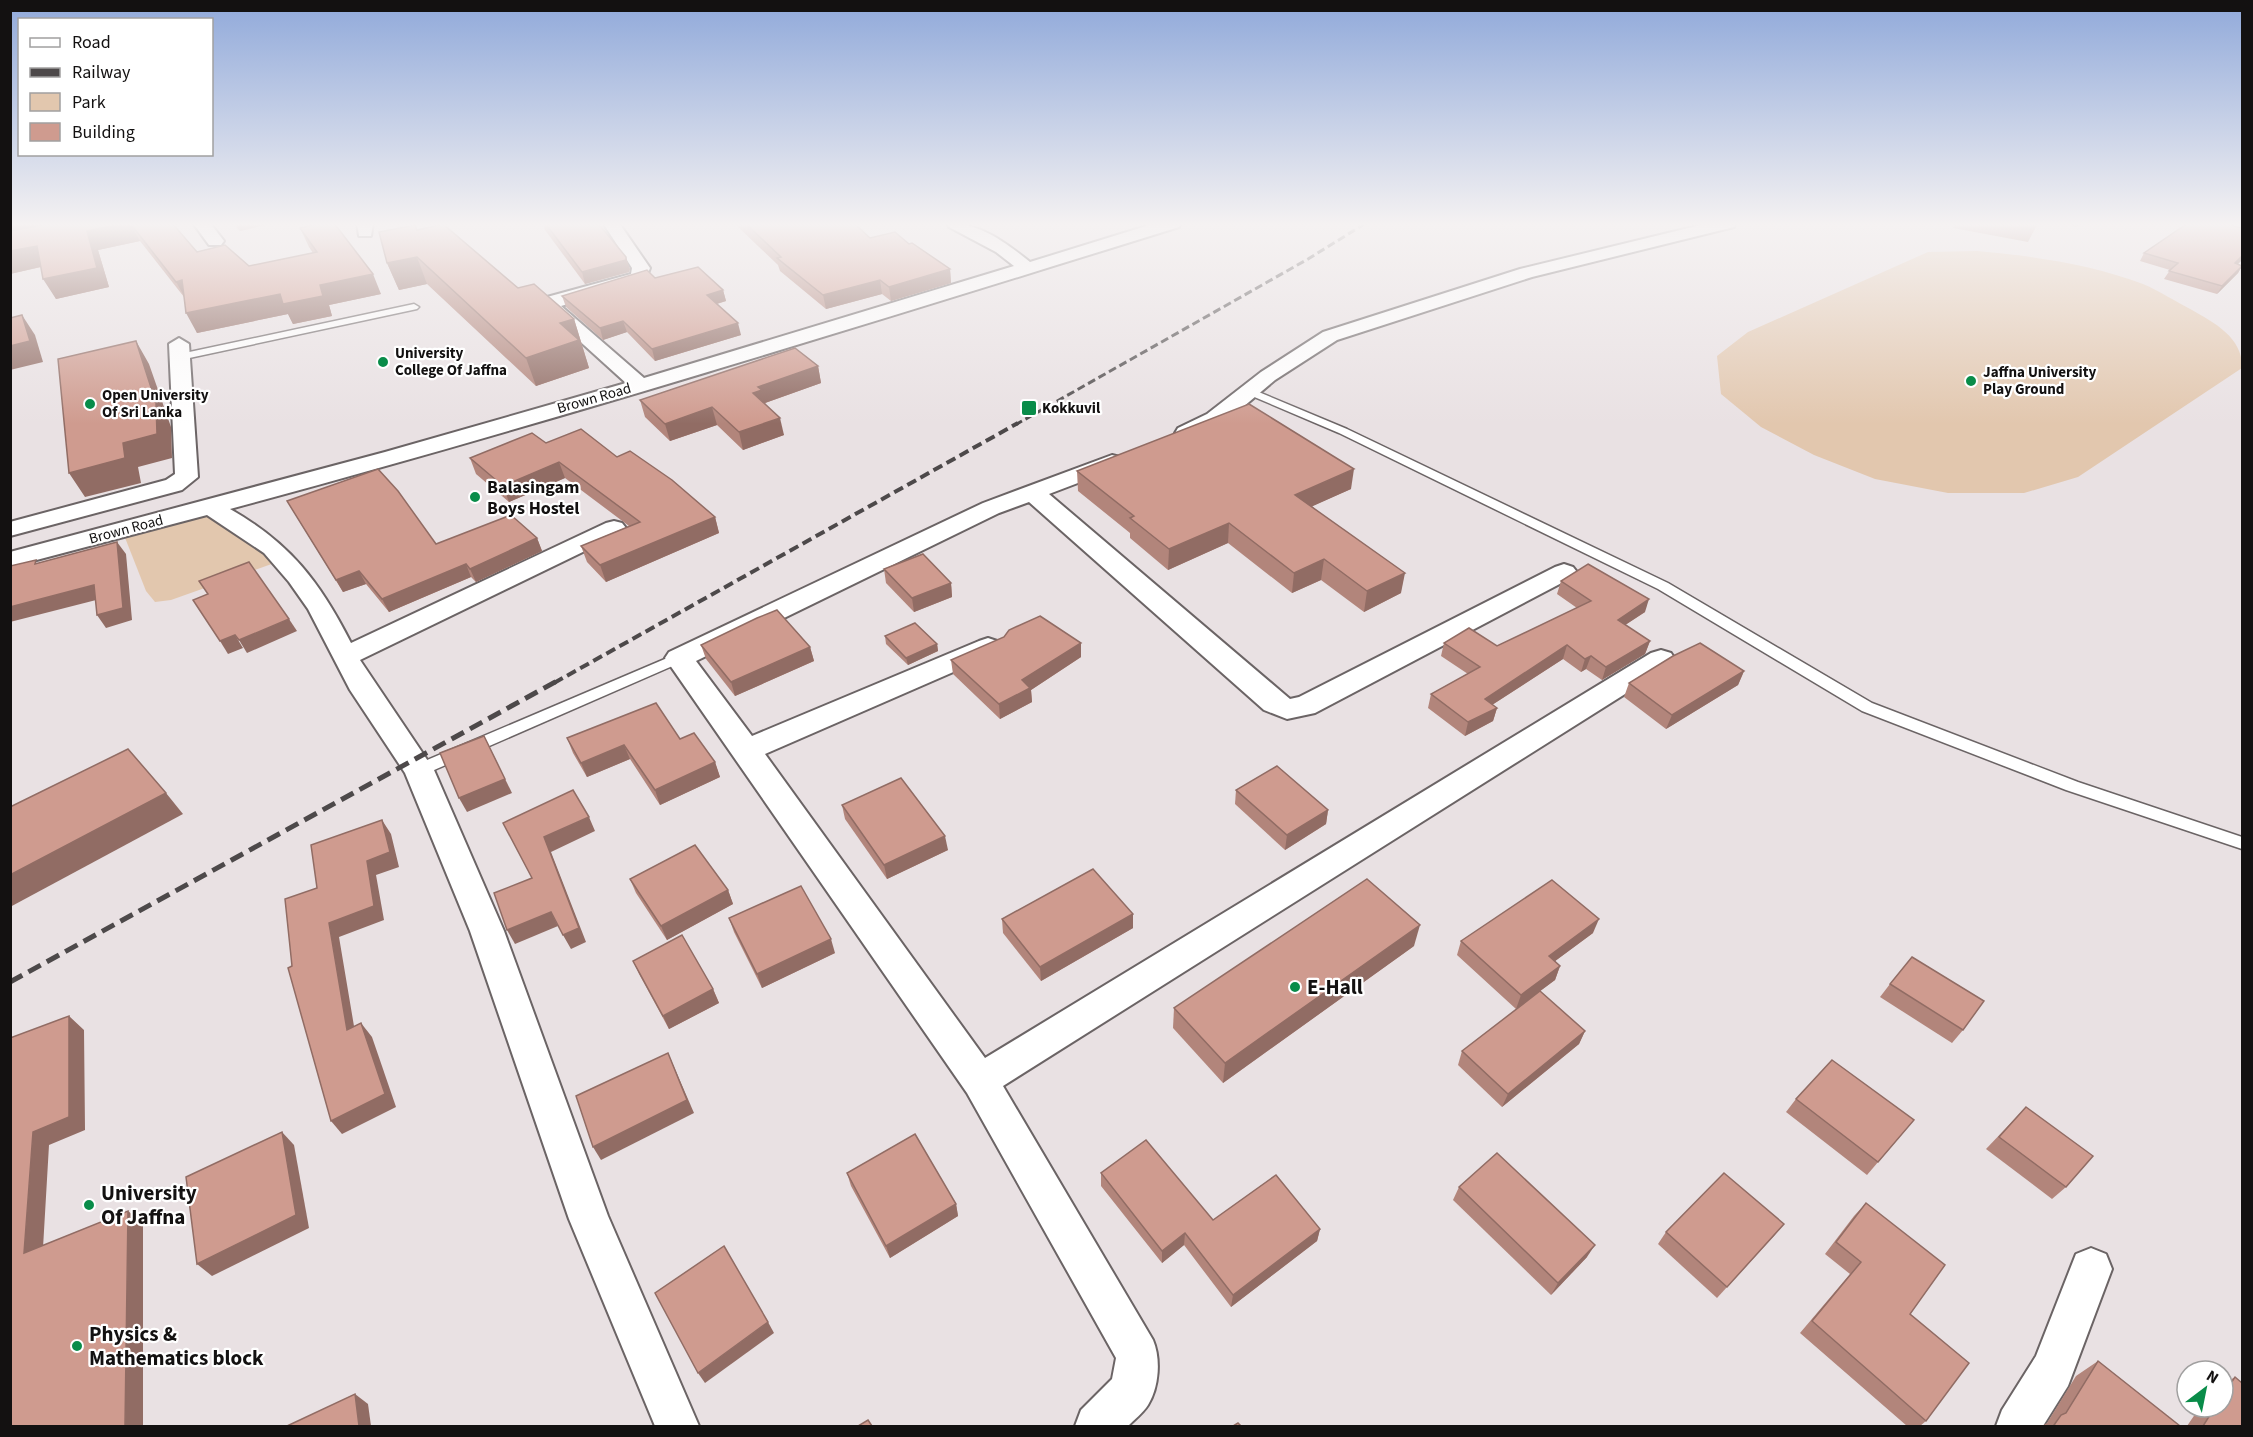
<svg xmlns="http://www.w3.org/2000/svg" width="2253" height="1437" viewBox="0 0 2253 1437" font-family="'Source Sans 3',sans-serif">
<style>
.green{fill:#e2c7ae}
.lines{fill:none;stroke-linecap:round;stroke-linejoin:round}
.lane-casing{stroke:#6b6465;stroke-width:3}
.street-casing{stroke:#6b6465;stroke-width:4}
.lane{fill:#fff;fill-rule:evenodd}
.street{fill:#fff;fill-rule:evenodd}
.rail-far2{stroke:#4d494a;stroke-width:3;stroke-dasharray:8 4;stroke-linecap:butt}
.rail-far1{stroke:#4d494a;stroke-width:4;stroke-dasharray:10 5;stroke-linecap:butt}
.rail{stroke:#4d494a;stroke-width:5;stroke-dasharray:14 7;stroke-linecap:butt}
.wall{fill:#b2857b}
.shaded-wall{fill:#916c64}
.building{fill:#cf9b8f;stroke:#916c64;stroke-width:1.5}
.poi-dot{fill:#098c49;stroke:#fff;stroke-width:2}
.labels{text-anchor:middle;stroke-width:4.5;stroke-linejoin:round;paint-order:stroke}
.far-poi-label{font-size:15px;font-weight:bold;fill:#131111;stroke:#fff;text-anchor:start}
.far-street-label{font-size:15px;fill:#131111;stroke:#fff}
.poi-label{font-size:18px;font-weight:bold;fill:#131111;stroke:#fff;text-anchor:start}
.near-poi-label{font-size:21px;font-weight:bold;fill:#131111;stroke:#fff;text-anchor:start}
</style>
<rect width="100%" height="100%" fill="#e9e1e3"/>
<g class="green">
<path d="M 1977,251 C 2033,256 2090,264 2143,284 C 2160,291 2176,302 2192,310 C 2215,323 2243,338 2242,368 L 2078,477 L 2024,493 L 1948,493 L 1875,479 L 1814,455 L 1761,427 L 1721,394 L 1717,356 L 1748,332 L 1928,252 Z"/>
<polygon points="209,506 283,560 171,600 155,602 146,591 122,530"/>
</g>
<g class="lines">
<defs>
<g id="lane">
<polygon points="414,304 419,307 417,309 180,360 175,357 180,354"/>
<polygon points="1249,388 1347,429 1668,583 1872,703 2078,782 2242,837 2242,849 2066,790 1862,711 1658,589 1339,433 1245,393 1245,389"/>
<polygon points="679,653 684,655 686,658 684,661 425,774 413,774 411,770 413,766"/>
</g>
<g id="street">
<polygon points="193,223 210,223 224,241 221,245 209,245"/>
<polygon points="357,223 373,223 371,236 359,236"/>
<path d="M 603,223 L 619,223 L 650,268 L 645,281 L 561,306 L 644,378 L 1014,266 L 996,252 L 949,227 L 947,223 C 980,223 1005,242 1030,262 L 1156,223 L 1181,223 L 1179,227 C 864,325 549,423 230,509 C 290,543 320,582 351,643 L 606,523 L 614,521 L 622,523 L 626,528 L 622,533 L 360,660 L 434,770 L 504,931 L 608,1216 L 699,1426 L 655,1426 L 569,1219 L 470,931 L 405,773 L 350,690 L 308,609 L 289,582 L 264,553 L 207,515 L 10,567 L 10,552 L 385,452 L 626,383 L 542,307 L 547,297 L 631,274 L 632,268 Z"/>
<polygon points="1709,223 1736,223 1734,227 1532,277 1337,340 1275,380 1223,424 1194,438 1178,438 1175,433 1178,428 1207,414 1261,372 1323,332 1520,269"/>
<polygon points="179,338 189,344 198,477 182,490 10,536 10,522 166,480 175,474 169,344"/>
<path d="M 1112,455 L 1120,457 L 1123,462 L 1120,467 L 1049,494 L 1290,699 L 1299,697 L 1555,567 L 1564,564 L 1573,567 L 1577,572 L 1573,577 L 1315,713 L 1287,719 L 1264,710 L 1029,502 L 999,513 L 696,661 L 752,736 L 979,641 L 988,638 L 997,641 L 1001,647 L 997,653 L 765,754 L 985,1058 L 1651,653 L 1661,650 L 1671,653 L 1675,659 L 1671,665 L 1003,1086 L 1153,1340 C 1161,1359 1159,1387 1148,1405 C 1143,1413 1134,1420 1128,1426 L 1075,1426 L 1081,1410 L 1112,1379 L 1116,1358 L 967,1093 L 665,658 L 669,652 L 983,503 Z"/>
<polygon points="2091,1248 2106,1254 2112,1269 2068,1386 2043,1426 1996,1426 2002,1410 2036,1356 2076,1254"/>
</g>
</defs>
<use href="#lane" class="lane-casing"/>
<use href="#street" class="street-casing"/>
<use href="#lane" class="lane"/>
<use href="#street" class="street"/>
<polyline class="rail-far2" points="1015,425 1308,259 1366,223"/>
<polyline class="rail-far1" points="554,683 1018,423"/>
<polyline class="rail" points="10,982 557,681"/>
</g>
<g class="wall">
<polygon points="10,223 172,223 197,252 249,266 313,253 309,247 300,228 381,294 329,305 332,316 293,324 288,314 197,333 184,297 140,241 98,250 109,287 56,299 41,267 10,274"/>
<polygon points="232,223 265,223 265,225 240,231"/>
<polygon points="543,223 598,223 630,269 629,272 585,284 545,230"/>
<polygon points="734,223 854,223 870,238 909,244 950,269 951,283 891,301 882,294 826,309 780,271 778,265"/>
<polygon points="1955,223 2038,223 2028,242 1953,228"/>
<polygon points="2063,223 2084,223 2076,227"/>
<polygon points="417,230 574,319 589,368 536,386 427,284 399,290 387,263"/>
<polygon points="2144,253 2242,260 2238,264 2242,266 2238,273 2217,294 2164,279 2170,270 2140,261"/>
<polygon points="655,278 723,290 726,301 717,304 741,335 655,361 627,332 603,340 566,307 562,296"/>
<polygon points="818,366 821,383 765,403 784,435 743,450 717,425 670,441 645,417 640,400"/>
<polygon points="546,443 617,457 715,517 719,533 606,582 587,562 581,546 629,526 565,478 509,502 476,474 470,458"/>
<polygon points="1077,471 1351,489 1312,506 1401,593 1364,612 1321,580 1292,593 1228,543 1168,570 1130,538 1130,533 1078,491"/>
<polygon points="287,501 436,544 537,538 542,551 476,582 471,577 389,612 366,584 343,592"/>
<polygon points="884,569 951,583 952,597 914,612 886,583"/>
<polygon points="1561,581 1645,612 1625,625 1650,641 1645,654 1602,680 1586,669 1581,672 1563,659 1492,705 1497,708 1493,721 1465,736 1428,708 1431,694 1468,674 1441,656 1444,643 1497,646 1577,608 1557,594"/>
<polygon points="885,636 937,644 938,651 908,665 886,644"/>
<polygon points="701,645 810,647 814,661 735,696 706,659"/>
<polygon points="1081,657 1031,690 1032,702 1000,719 953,674 951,660"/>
<polygon points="1744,671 1738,685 1666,729 1624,697 1629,683"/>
<polygon points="567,738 680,739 715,762 720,777 660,805 630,759 587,777 573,753"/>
<polygon points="1236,790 1328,810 1326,824 1285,850 1235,804"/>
<polygon points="842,805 948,850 887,879 845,819"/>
<polygon points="630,879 728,890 733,904 667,940 636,893"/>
<polygon points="729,918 835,953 762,988 734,932"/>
<polygon points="1002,919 1133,928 1041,981 1003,933"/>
<polygon points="1593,933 1555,961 1560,966 1555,980 1516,1009 1457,955 1461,941"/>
<polygon points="1414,946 1223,1083 1173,1028 1174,1008"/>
<polygon points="633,961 713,989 719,1003 669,1029 639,974"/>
<polygon points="1890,984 1963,1030 1952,1043 1880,997"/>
<polygon points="1585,1031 1579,1044 1502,1107 1458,1065 1462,1051"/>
<polygon points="1796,1099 1914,1120 1867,1175 1786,1112"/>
<polygon points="2026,1107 2066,1187 2052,1199 1986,1149"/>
<polygon points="847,1173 956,1204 958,1216 890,1258 851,1186"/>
<polygon points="1101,1173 1213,1220 1320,1229 1317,1241 1231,1307 1184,1245 1162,1263 1101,1186"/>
<polygon points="1459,1187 1587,1257 1551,1295 1453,1200"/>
<polygon points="1866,1203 1910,1314 1926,1421 1920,1426 1907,1426 1800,1333 1850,1274 1825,1254 1854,1216"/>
<polygon points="1784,1224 1717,1298 1658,1244 1666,1232"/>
<polygon points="2098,1361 2180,1426 2042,1426 2047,1423 2076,1376"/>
<polygon points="2235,1377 2242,1426 2187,1426 2200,1407 2223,1407 2223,1384"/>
</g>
<g class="shaded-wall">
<polygon points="10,223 87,223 10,238"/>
<polygon points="126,223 130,223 140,241 98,250 109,287 56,299 43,279 87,231"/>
<polygon points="235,223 265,223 265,225 240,231"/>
<polygon points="2078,223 2084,223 2076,227"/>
<polygon points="37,246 49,265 10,274 10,251"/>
<polygon points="2242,256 2242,260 2230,271 2235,263"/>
<polygon points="417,257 427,284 399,290 387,263"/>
<polygon points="626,257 630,269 629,272 585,284 582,272"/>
<polygon points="2242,266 2238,273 2217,294 2222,286"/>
<polygon points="950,269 951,283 891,301 889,287"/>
<polygon points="373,274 381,294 329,305 332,316 293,324 288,314 197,333 186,313"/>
<polygon points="182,280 187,301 176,282"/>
<polygon points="880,280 882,294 826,309 823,295"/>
<polygon points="723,290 726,301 709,306 707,295"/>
<polygon points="22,315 35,335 43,362 10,370 10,346"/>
<polygon points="574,319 589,368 536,386 526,358 560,323"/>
<polygon points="623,321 627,332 603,340 600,328"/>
<polygon points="738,323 741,335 655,361 652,349"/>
<polygon points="136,341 149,364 171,427 172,458 138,467 141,483 85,497 69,473 123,443"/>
<polygon points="818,366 821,383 765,403 766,407 753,393 758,387"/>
<polygon points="712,407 717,425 670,441 665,424"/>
<polygon points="780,418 784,435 743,450 739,432"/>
<polygon points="559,462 565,478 509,502 503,486"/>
<polygon points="1354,469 1351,489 1293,515 1295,495"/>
<polygon points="715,517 719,533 606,582 600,565"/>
<polygon points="1229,523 1228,543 1168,570 1169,549"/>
<polygon points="537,538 542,551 476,582 470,569"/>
<polygon points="117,542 126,554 132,620 106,628 97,615"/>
<polygon points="1324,559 1321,580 1292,593 1294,573"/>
<polygon points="466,564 471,577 389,612 382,599"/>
<polygon points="359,571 366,584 343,592 336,580"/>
<polygon points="1405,573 1401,593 1364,612 1367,591"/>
<polygon points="951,583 952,597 914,612 912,598"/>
<polygon points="94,585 104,598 10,622 10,607"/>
<polygon points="1649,599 1645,612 1613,633 1618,620"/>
<polygon points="289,619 297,631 247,653 239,640"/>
<polygon points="235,635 243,648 228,654 220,641"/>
<polygon points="1650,641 1645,654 1602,680 1606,667"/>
<polygon points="1081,643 1081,657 1031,690 1032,702 1000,719 999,704 1022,680"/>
<polygon points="937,644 938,651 908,665 906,658"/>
<polygon points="1567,645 1563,659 1481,712 1485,699"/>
<polygon points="810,647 814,661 735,696 731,682"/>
<polygon points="1591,656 1586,669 1581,672 1585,659"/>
<polygon points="1744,671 1738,685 1666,729 1672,715"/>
<polygon points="1497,708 1493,721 1465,736 1468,722"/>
<polygon points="484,736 512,793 467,812 459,798"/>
<polygon points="624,745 630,759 587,777 581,763"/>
<polygon points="715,762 720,777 660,805 655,790"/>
<polygon points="166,793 183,814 10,907 10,875"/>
<polygon points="1328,810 1326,824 1285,850 1287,835"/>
<polygon points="589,817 595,831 551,852 586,942 571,949 563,935 544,837"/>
<polygon points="382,820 391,834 399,867 376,875 384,920 339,937 357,1044 347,1030 329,923 367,861"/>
<polygon points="945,836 948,850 887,879 884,865"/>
<polygon points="728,890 733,904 667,940 661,926"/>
<polygon points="551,912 558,926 515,944 507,930"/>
<polygon points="1133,914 1133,928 1041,981 1040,967"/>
<polygon points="1599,919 1593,933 1543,970 1549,956"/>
<polygon points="1420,925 1414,946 1223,1083 1225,1063"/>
<polygon points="831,939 835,953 762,988 757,974"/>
<polygon points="1560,966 1555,980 1516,1009 1521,995"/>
<polygon points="713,989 719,1003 669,1029 663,1016"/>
<polygon points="69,1016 84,1030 85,1130 49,1145 42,1265 24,1253 33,1132"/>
<polygon points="361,1023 372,1037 396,1107 342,1134 331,1121"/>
<polygon points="1585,1031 1579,1044 1502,1107 1508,1094"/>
<polygon points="668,1053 694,1113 601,1160 593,1147"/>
<polygon points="282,1132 294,1145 309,1228 212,1276 197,1264"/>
<polygon points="956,1204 958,1216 890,1258 886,1246"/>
<polygon points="128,1211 143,1223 143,1426 125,1426"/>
<polygon points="1784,1224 1774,1236 1717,1298 1727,1287"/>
<polygon points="1320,1229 1317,1241 1231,1307 1233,1295"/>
<polygon points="1185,1233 1184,1245 1162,1263 1162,1251"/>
<polygon points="1595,1245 1587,1257 1551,1295 1558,1283"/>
<polygon points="768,1322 774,1333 705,1383 698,1373"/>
<polygon points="355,1394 368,1404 371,1426 359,1426"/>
</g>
<g class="building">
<polygon points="52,223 126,223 87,231 97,268 43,279 37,246 10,251 10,231"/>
<polygon points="130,223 172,223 197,252 225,245 249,266 317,252 300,228 321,223 334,223 373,274 320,285 323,296 283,304 280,294 186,313 182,280 176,282"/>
<polygon points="545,223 598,223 626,257 626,260 582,272"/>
<polygon points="745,223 854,223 870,238 895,232 909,244 912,243 950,269 889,287 880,280 823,295 777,258 781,257"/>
<polygon points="2188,223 2223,223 2242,228 2242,256 2235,263 2242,266 2222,286 2169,271 2178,263 2144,253"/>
<polygon points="443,224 518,288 534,284 574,319 560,323 579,340 526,358 417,257 387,263 379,232 415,225 417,230"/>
<polygon points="698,267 723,290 707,295 738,323 652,349 623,321 600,328 562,296 647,270 655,278"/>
<polygon points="22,315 30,341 10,346 10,318"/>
<polygon points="136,341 156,403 157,434 123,443 125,458 69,473 58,359"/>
<polygon points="795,348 818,366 758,387 762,390 753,393 780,418 739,432 712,407 665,424 640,400"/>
<polygon points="1249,404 1354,469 1295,495 1405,573 1367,591 1324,559 1294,573 1229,523 1169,549 1130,518 1134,516 1077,471"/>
<polygon points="581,429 617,457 630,451 672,480 715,517 600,565 581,546 640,522 559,462 503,486 470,458 532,433 546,443"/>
<polygon points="378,469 398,491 436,544 511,515 537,538 470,569 466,564 382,599 359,571 336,580 287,501"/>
<polygon points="117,542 123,608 97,615 94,585 10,607 10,566 36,560 35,564"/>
<polygon points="923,554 951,583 912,598 884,569"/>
<polygon points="249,562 289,619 239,640 235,635 220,641 193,600 208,594 199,581"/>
<polygon points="1588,564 1649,599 1618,620 1650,641 1606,667 1591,656 1585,659 1567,645 1485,699 1497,708 1468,722 1431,694 1480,667 1444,643 1469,628 1497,646 1591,601 1561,581"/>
<polygon points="777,610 810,647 731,682 701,645 757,618"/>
<polygon points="1040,616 1081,643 1022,680 1030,688 999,704 951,660 1004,637 1009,630"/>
<polygon points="915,623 937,644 906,658 885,636"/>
<polygon points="1700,643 1744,671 1672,715 1629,683 1673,656"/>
<polygon points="656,703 680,739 694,733 715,762 655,790 624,745 581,763 567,738"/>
<polygon points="484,736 505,779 459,798 440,753"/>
<polygon points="128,749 166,793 10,875 10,807"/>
<polygon points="1277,766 1328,810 1287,835 1236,790"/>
<polygon points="901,778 945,836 884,865 842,805"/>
<polygon points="573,790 589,817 544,837 579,928 563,935 551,912 507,930 494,893 532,878 503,823"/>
<polygon points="382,820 390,852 367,861 374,906 329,923 347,1030 361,1023 385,1094 331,1121 288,968 292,966 285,899 317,888 311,845"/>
<polygon points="695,845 728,890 661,926 630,879"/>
<polygon points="1093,869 1133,914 1040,967 1002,919"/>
<polygon points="1367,879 1420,925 1225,1063 1174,1008"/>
<polygon points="1552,880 1599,919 1549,956 1560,966 1521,995 1461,941"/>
<polygon points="801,886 831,939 757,974 729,918"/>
<polygon points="682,935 713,989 663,1016 633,961"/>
<polygon points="1912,957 1984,1001 1963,1030 1890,984"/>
<polygon points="1540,991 1585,1031 1508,1094 1462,1051"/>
<polygon points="69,1016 69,1117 33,1132 24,1253 128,1211 125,1426 10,1426 10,1038"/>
<polygon points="668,1053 687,1100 593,1147 576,1096"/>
<polygon points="1832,1060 1914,1120 1878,1162 1796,1099"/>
<polygon points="2026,1107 2093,1156 2066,1187 1999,1137"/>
<polygon points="282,1132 296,1215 197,1264 186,1177"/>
<polygon points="915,1134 956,1204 886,1246 847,1173"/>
<polygon points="1146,1140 1213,1220 1276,1175 1320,1229 1233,1295 1185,1233 1162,1251 1101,1173"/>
<polygon points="1497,1153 1595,1245 1558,1283 1459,1187"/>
<polygon points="1724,1173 1784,1224 1727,1287 1666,1232"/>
<polygon points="1866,1203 1945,1265 1910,1314 1969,1363 1926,1421 1812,1321 1861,1262 1836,1242"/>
<polygon points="724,1246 768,1322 698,1373 655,1293"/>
<polygon points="2098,1361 2180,1426 2056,1426 2054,1425 2061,1415 2066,1413"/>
<polygon points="2235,1377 2242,1383 2242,1426 2203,1426 2215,1407 2223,1407 2223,1395"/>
<polygon points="355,1394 359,1426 287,1426"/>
<polygon points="868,1420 872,1426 858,1426"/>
<polygon points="1238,1423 1241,1426 1233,1426"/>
</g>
<linearGradient id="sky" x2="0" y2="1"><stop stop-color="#90a9da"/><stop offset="0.53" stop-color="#f5f2f2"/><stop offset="1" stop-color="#f5f2f2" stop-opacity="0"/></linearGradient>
<rect width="2253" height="424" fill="url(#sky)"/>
<g class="poi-dot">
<circle cx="383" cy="362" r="6"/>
<circle cx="1971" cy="381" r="6"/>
<circle cx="90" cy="404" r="6"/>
<rect x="1021" y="400" width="16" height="16" rx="3"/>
<circle cx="475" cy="497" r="6"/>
<circle cx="1295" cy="987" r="6"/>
<circle cx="89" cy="1205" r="6"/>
<circle cx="77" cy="1346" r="6"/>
</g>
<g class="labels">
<g class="far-poi-label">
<text x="395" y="358">University<tspan x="395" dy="17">College Of Jaffna</tspan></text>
<text x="1983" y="377">Jaffna University<tspan x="1983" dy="17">Play Ground</tspan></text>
<text x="102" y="400">Open University<tspan x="102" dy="17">Of Sri Lanka</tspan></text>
<text x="1042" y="413">Kokkuvil</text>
</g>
<g class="far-street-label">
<text transform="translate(594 398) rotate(-16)" y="5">Brown Road</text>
<text transform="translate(126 529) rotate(-15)" y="5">Brown Road</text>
</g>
<g class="poi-label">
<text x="487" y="493">Balasingam<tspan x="487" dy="21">Boys Hostel</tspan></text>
</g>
<g class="near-poi-label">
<text x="1307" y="994">E-Hall</text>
<text x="101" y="1200">University<tspan x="101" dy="24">Of Jaffna</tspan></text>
<text x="89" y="1341">Physics &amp;<tspan x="89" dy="24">Mathematics block</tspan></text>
</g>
</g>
<rect width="2253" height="1437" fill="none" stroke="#131111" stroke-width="24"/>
<rect x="18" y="18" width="195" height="138" fill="#ffffff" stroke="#a1a0a0" stroke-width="1.5"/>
<rect x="30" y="38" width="30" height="9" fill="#ffffff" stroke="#a1a0a0" stroke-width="1.5"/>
<text x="72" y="48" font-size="18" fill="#131111">Road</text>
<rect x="30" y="68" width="30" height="9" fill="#4d494a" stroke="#a1a0a0" stroke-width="1.5"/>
<text x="72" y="78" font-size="18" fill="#131111">Railway</text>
<rect x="30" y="93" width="30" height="18" fill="#e2c7ae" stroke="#a1a0a0" stroke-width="1.5"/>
<text x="72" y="108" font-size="18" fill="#131111">Park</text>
<rect x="30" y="123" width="30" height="18" fill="#cf9b8f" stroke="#a1a0a0" stroke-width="1.5"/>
<text x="72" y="138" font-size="18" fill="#131111">Building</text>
<g transform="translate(2205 1389) rotate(32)"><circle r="28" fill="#ffffff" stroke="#a1a0a0" stroke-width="1.5"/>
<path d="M0-4.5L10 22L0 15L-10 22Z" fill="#098c49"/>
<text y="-9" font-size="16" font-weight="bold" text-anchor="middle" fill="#131111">N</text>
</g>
</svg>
